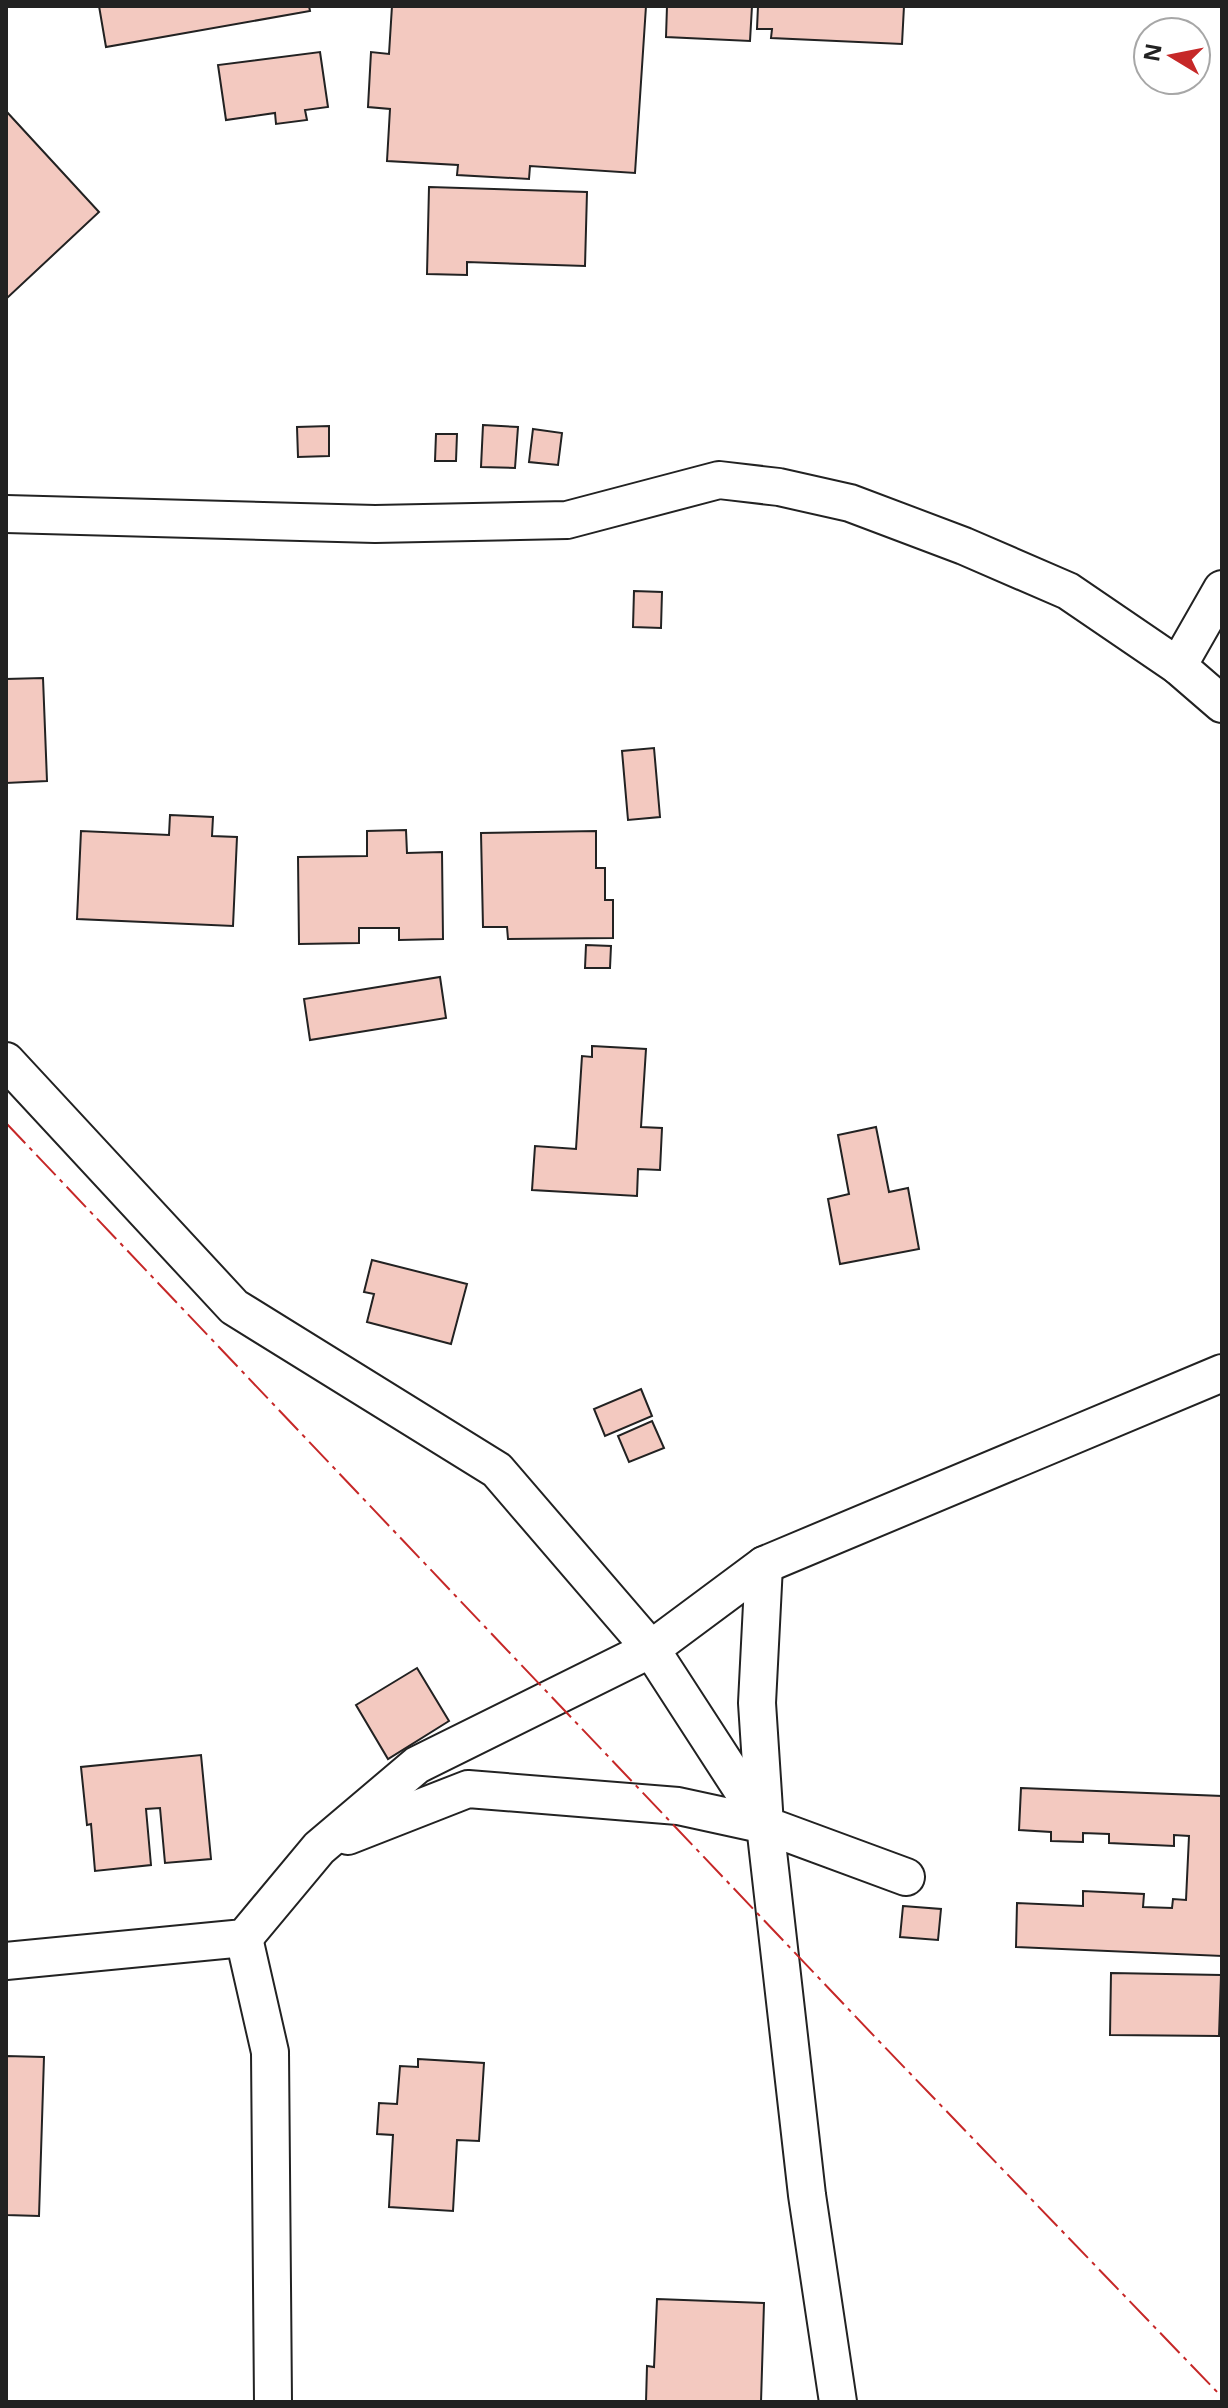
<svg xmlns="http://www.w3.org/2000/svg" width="1228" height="2408" viewBox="0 0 1228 2408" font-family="'Open Sans',sans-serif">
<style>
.building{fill:#f3c9c0;stroke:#222;stroke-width:2}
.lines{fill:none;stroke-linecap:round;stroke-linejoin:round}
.minor-casing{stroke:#222;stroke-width:40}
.minor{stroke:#fff;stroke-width:36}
.power{stroke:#c62828;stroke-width:2;stroke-dasharray:28 6 4 6;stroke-linecap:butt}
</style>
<rect width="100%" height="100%" fill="#fff"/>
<g class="building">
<polygon points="99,6 309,6 310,11 106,47"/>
<polygon points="392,6 646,6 635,173 530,166 529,179 457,175 458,165 387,161 390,109 368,107 371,52 389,54"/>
<polygon points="667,6 752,6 750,41 666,37"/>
<polygon points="758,6 904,6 902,44 771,38 772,29 757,29"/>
<polygon points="320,52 328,107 305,110 307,120 276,124 275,113 226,120 218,65"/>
<polygon points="6,111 99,212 6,299"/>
<polygon points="429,187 587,192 585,266 467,262 467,275 427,274"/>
<polygon points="483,425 518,427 515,468 481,467"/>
<polygon points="329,426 329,456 298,457 297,427"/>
<polygon points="533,429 562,433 558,465 529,462"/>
<polygon points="436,434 457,434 456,461 435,461"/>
<polygon points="634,591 662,592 661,628 633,627"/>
<polygon points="43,678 47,781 6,783 6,679"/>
<polygon points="654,748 660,817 628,820 622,751"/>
<polygon points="170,815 213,817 212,836 237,837 233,926 77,919 81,831 169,835"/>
<polygon points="406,830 407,853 442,852 443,939 399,940 399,928 359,928 359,943 299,944 298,857 367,856 367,831"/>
<polygon points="596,831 596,868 605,868 605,900 613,900 613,938 508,939 507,927 483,927 481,833"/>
<polygon points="586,945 611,946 610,968 585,968"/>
<polygon points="440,977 446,1018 310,1040 304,999"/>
<polygon points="592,1046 646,1049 641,1127 662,1128 660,1170 638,1169 637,1196 532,1190 535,1146 576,1149 582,1056 592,1057"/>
<polygon points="876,1127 889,1192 908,1188 919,1249 840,1264 828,1199 849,1194 838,1135"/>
<polygon points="372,1260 467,1284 451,1344 367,1322 374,1294 364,1292"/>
<polygon points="641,1389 652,1416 605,1436 594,1409"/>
<polygon points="652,1421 664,1448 629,1462 618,1436"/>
<polygon points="417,1668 449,1721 388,1759 356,1705"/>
<polygon points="201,1755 211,1859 165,1863 160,1808 146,1809 151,1865 95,1871 91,1824 87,1825 81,1767"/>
<polygon points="1021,1788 1222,1796 1222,1956 1016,1947 1017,1903 1083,1906 1083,1891 1144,1894 1143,1907 1172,1908 1173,1899 1186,1900 1189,1836 1174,1835 1174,1846 1109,1843 1109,1834 1083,1833 1083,1842 1051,1841 1051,1832 1019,1830"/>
<polygon points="903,1906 941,1909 938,1940 900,1937"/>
<polygon points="1111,1973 1221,1975 1219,2036 1110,2035"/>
<polygon points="6,2056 44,2057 39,2216 6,2215"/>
<polygon points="418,2059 484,2063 479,2141 457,2140 453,2211 389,2207 393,2135 377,2134 379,2103 397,2104 400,2066 418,2067"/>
<polygon points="657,2299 764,2303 761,2402 646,2402 647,2366 654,2367"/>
</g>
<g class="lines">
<defs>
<g id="minor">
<polyline points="6,514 375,524 567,520 719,480 779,487 850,503 964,546 1068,591 1178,666 1222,704"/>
<polyline points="1178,666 1222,589"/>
<polyline points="6,1061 234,1307 497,1470 651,1649 765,1825"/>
<polyline points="764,1565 757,1703 765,1825 906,1877"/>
<polyline points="348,1836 468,1789 678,1806 765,1825 807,2195 838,2402"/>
<polyline points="244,1938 270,2052 273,2402"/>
<polyline points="6,1961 244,1938 319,1848 417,1765 651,1649 764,1565 1222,1373"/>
</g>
</defs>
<use href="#minor" class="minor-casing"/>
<use href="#minor" class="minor"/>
<polyline class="power" points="6,1123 875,2037 1222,2397"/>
</g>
<rect width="1228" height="2408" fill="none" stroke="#222222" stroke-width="16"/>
<g transform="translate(1172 56) rotate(280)"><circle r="38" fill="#ffffff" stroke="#a7a7a7" stroke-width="2"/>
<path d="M0-6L14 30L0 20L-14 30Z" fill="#c62828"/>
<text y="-12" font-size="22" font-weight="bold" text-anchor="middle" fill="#222222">N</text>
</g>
</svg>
